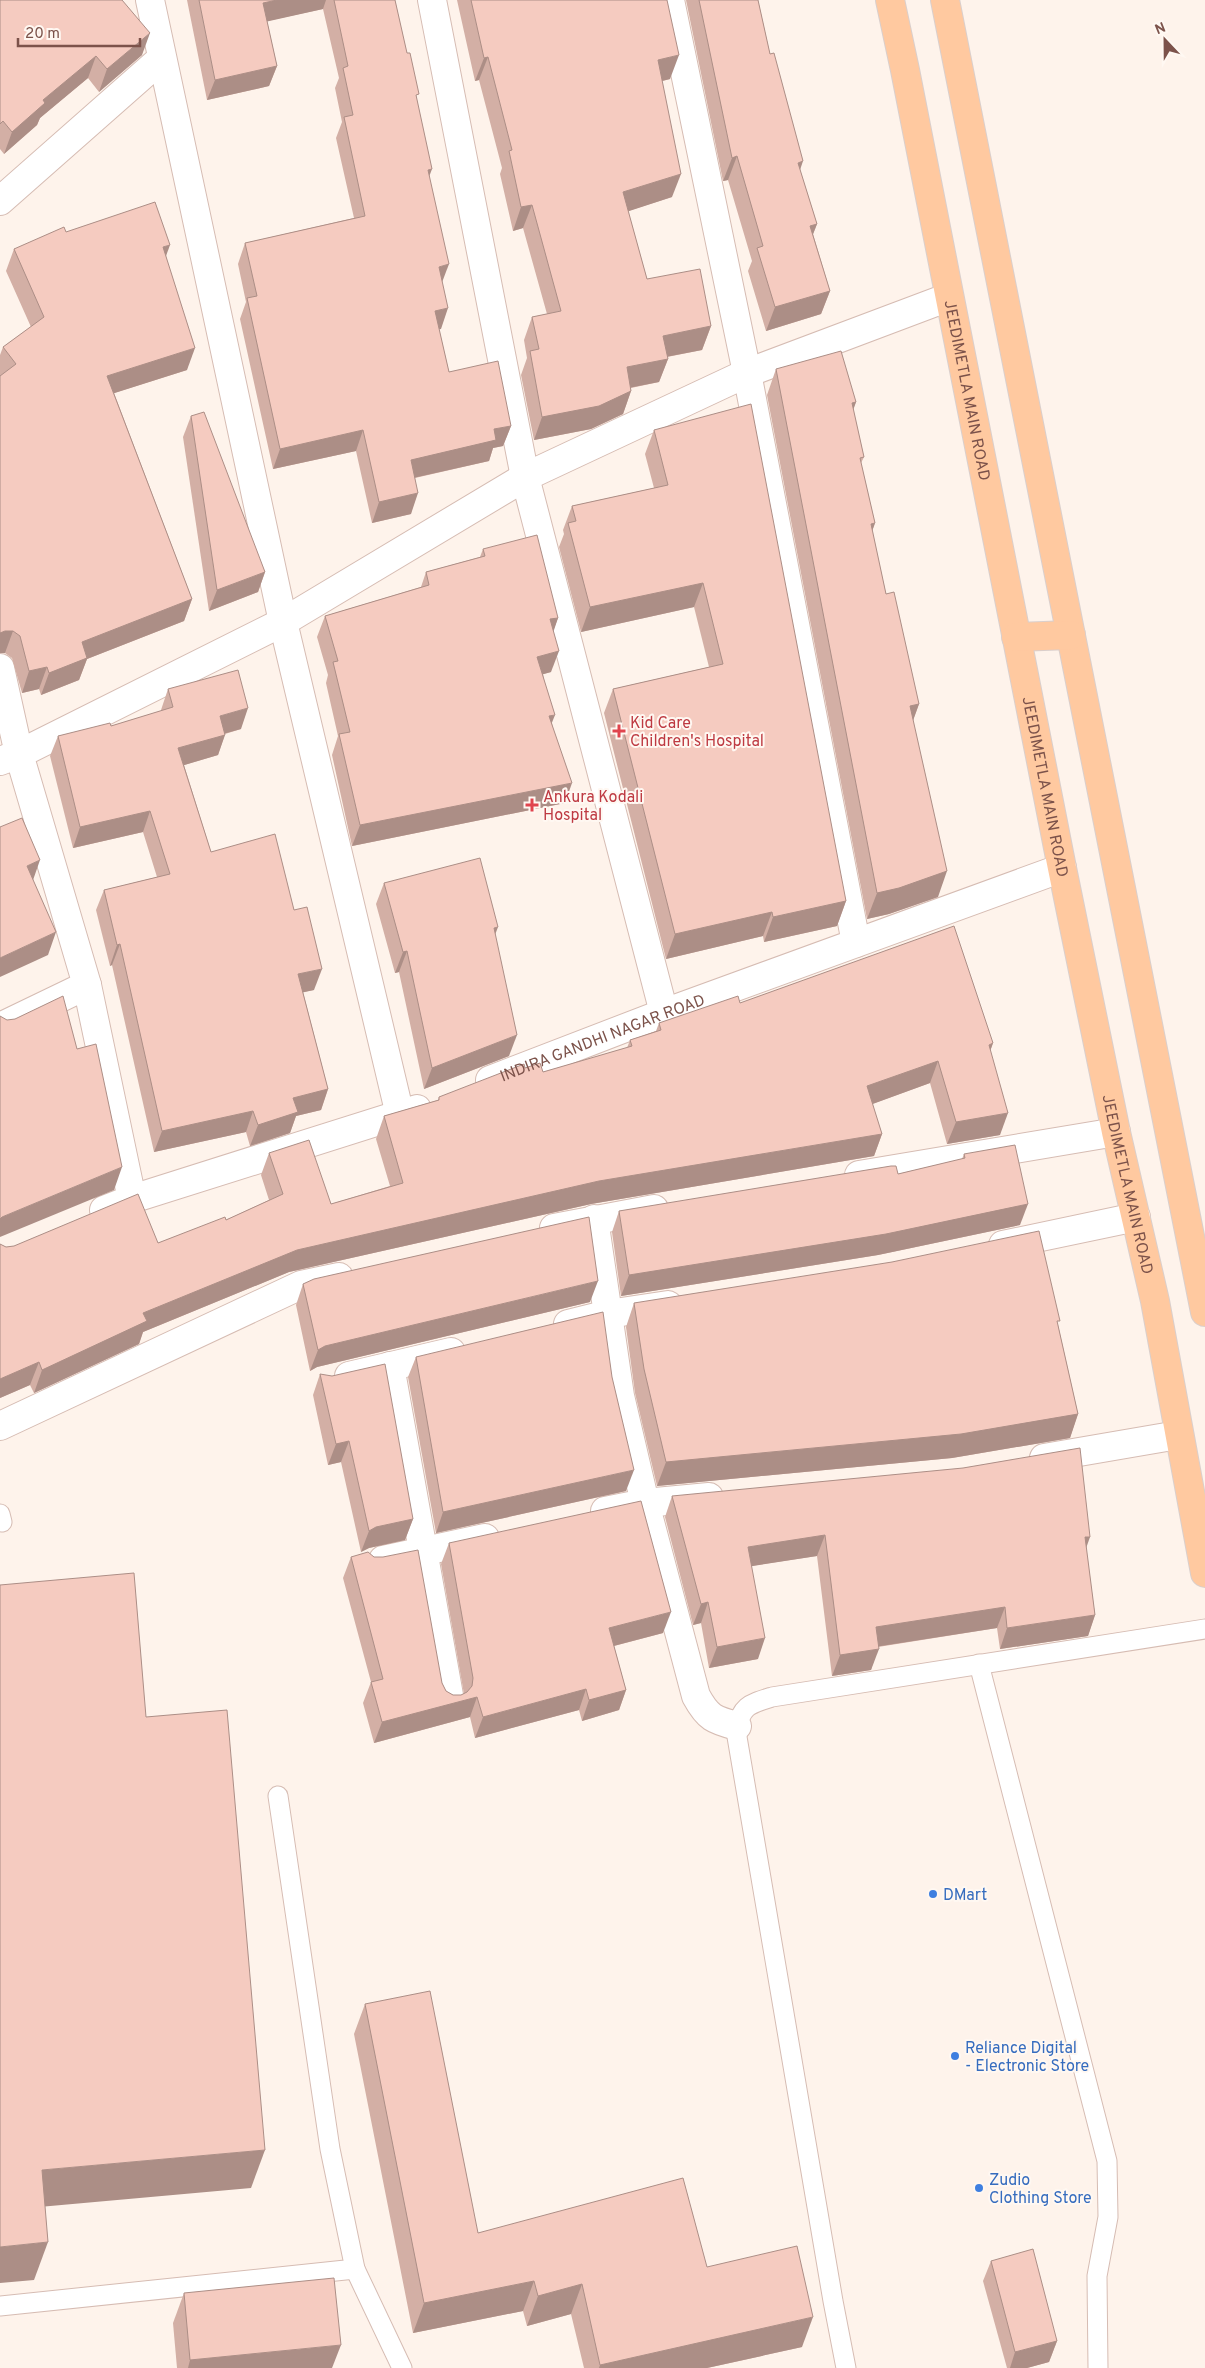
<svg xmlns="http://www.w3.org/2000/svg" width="1205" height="2368" viewBox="0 0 1205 2368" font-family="Overpass,sans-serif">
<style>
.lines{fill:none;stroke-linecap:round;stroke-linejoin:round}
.lane-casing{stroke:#d6bcb3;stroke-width:21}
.street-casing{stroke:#d6bcb3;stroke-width:30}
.primary-casing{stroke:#dacfcc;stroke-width:30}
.lane{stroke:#fff;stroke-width:19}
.street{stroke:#fff;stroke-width:28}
.primary{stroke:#ffc9a0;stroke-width:28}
.wall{fill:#d3afa5}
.shaded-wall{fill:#ac8e86}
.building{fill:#f5cbc0;stroke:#ac8e86}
.health-dot{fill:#e0444e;stroke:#fff8f2;stroke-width:2}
.shop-dot{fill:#3f7fe0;stroke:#fff8f2;stroke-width:2}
.labels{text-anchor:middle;stroke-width:4;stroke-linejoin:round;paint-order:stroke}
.street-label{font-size:16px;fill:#7c524a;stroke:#fff8f2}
.health-label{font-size:16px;fill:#be3a42;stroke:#fff8f2;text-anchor:start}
.shop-label{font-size:16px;fill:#366cbe;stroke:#fff8f2;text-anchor:start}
</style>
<rect width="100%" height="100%" fill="#fef3eb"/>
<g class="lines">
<defs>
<g id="lane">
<polyline points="0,1514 2,1522"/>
<polyline points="979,1664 1107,2161 1108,2217 1097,2276 1098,2368"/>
<polyline points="355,2269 402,2368"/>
<polyline points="0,2306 355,2269 330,2149 278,1796"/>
<path d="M 846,2368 L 833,2301 L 736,1731 C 741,1706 749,1704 772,1697 L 1205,1629"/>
</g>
<g id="street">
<polyline points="150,0 283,622 400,1115"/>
<polyline points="432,0 525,477 664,1013"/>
<polyline points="670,0 747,373 856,943"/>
<polyline points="0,201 161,59"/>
<polyline points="0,668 19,754 87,985 132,1199"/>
<polyline points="0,761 19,754 283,622 525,477 747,373 949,297"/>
<polyline points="0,1027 87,985"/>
<path id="s1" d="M 490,1080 L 664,1013 L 1062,868"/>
<polyline points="859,1175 1116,1132"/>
<polyline points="104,1210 132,1199 417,1109"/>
<path d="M 594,1219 L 620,1396 L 645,1503 L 696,1696 C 708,1718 714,1720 737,1726"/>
<polyline points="554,1228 654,1209"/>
<polyline points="1003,1245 1136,1217"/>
<polyline points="568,1324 608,1314 668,1305"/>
<polyline points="390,1366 450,1701"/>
<polyline points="349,1376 451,1352"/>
<polyline points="0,1426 301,1285 339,1277"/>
<polyline points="1044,1458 1178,1435"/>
<polyline points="605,1511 645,1503 709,1497"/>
<polyline points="383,1560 485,1538"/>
</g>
<g id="primary">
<path id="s2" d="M 890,0 L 905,70 L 1062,868 L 1116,1132 L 1155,1301 L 1205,1573"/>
<polyline points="945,0 1205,1312"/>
<polyline points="1016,637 1071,635"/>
</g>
</defs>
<use href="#lane" class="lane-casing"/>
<use href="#street" class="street-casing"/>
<use href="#primary" class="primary-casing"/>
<use href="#lane" class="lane"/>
<use href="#street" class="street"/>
<use href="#primary" class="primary"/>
</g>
<g class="wall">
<polygon points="0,0 142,55 99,92 88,78 40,118 37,125 4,154 0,149"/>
<polygon points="187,0 395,0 417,100 429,176 442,282 441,329 439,329 449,372 511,426 503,446 493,448 489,461 415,478 411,514 372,523 356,451 273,469 240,319 246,302 238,264 245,243 354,218 336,138 342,122 335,88 339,78 323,9 267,21 277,66 269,86 207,100"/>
<polygon points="457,0 667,0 670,79 662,81 672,197 628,211 647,279 711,326 702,350 667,357 668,359 659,382 631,388 631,391 623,414 591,429 534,440 521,375 527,358 524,340 532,317 547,314 523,228 513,231 500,174 502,168 479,80 475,81"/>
<polygon points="686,0 758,0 770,54 800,170 817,224 813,234 830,291 821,314 766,331 748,271 752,261 728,180 723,181"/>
<polygon points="66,232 166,256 187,370 114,393 192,599 184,621 87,659 79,680 41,695 39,689 22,693 12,658 5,653 0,653 0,355 3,347 31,327 6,271 14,249"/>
<polygon points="776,369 856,402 853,409 864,457 861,463 875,523 872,531 886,594 919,704 913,720 938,897 889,914 867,919 767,395"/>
<polygon points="191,416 265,572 258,592 209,611 183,437"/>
<polygon points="654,430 846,901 837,926 764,942 763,936 666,959 604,713 613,689 709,667 694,607 581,632 559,547 564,534 563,530 572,506 654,488 645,454"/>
<polygon points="483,549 558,618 553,631 551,672 543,674 552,723 565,803 352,846 332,755 338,736 326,683 328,675 317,637 325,616 421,587 426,572 480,557"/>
<polygon points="168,689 241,729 225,734 218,755 184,765 211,852 314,990 303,992 328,1089 321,1110 296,1116 290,1133 250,1146 246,1132 154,1152 112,965 110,966 96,910 104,890 157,877 143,832 73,848 50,756 58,736 111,726 161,711 161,710"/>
<polygon points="384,883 495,934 509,1056 424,1089 399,972 395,973 376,904"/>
<polygon points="740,1003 993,1043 990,1051 1000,1135 947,1144 930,1083 872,1104 882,1134 874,1156 591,1204 289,1272 143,1332 139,1344 34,1393 30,1385 0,1398 0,1244 6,1247 158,1243 226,1220 269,1200 261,1175 269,1153 331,1204 390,1186 376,1139 384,1116 438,1100 439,1097 525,1068 543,1072 627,1048 630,1040 656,1031 659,1023"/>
<polygon points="964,1154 1020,1225 878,1255 621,1296 612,1232 619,1211 898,1174 962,1159"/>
<polygon points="303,1284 590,1302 317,1367 310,1371 296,1305"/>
<polygon points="634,1303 1058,1325 1078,1414 1070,1438 952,1458 657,1486 635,1393 626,1327"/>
<polygon points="416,1357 626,1491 436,1533 408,1377"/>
<polygon points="320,1374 413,1519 405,1540 369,1548 361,1552 341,1462 328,1465 313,1395"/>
<polygon points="672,1496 1086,1548 1095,1615 1088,1636 1000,1649 997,1628 878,1647 871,1670 832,1676 817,1556 751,1566 758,1659 709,1668 701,1623 693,1625 665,1517"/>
<polygon points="449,1543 663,1633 614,1646 626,1690 619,1710 582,1721 579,1710 475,1738 470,1717 374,1743 363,1703 371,1682 343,1578 351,1557 442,1683 446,1691 453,1695 461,1695 464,1694 441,1564"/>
<polygon points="365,2004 478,2233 707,2267 802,2347 707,2368 584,2368 571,2314 527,2326 523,2311 413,2333 354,2034"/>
<polygon points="991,2261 1057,2341 1049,2362 1027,2368 1007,2368 983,2281"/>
<polygon points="184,2293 332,2368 177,2368 173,2323"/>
</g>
<g class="shaded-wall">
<polygon points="277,0 326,0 323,9 256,24 263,3"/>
<polygon points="150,33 142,55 99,92 107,69"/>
<polygon points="679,55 670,79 650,84 658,60"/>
<polygon points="96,56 88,78 40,118 37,125 4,154 12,132 43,100"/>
<polygon points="488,57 479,80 475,81 484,58"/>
<polygon points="277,66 269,86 207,100 215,80"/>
<polygon points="737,156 728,180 723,181 732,158"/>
<polygon points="803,161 795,185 798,163"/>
<polygon points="432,169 424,190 428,170"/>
<polygon points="681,174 672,197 614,216 623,192"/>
<polygon points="532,205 523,228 513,231 521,207"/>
<polygon points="817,224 808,247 810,226"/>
<polygon points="170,245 162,267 163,247"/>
<polygon points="449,264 441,285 439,267"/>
<polygon points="830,291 821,314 766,331 775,307"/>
<polygon points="448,308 441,329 428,331 435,311"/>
<polygon points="711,326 702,350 655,359 663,336"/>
<polygon points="195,348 187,370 99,398 107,376"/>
<polygon points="668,359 659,382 618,390 627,367"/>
<polygon points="631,391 623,414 591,429 534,440 542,417"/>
<polygon points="856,402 847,428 852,403"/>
<polygon points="511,426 503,446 493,448 489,461 404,480 411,460 494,429"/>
<polygon points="363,430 356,451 273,469 280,449"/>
<polygon points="418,493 411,514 372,523 379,502"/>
<polygon points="875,523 866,549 871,524"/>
<polygon points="265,572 258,592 209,611 217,590"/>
<polygon points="703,583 694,607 581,632 590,607"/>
<polygon points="192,599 184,621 87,659 79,680 41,695 49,673 82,642"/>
<polygon points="558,618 551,639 550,619"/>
<polygon points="5,631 13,631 5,653 0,653 0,633"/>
<polygon points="559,651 551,672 530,678 537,657"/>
<polygon points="47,667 39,689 22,693 29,671"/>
<polygon points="919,704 910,729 910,706"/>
<polygon points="248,708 241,729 212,737 220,716"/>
<polygon points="555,715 547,735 549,716"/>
<polygon points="225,735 218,755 171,769 178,748"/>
<polygon points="572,783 565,803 352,846 360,825"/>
<polygon points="150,811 143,832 73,848 80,827"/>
<polygon points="40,860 32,883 27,866"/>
<polygon points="947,871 938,897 889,914 867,919 877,893"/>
<polygon points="846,901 837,926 764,942 773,917"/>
<polygon points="772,912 763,936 666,959 675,934"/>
<polygon points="498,927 490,948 494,928"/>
<polygon points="56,932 48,955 0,977 0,958"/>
<polygon points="120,944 112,965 110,966 117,945"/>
<polygon points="407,951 399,972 395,973 403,952"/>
<polygon points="322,969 314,990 291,995 298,974"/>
<polygon points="517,1035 509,1056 424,1089 432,1068"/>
<polygon points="993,1043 985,1066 989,1045"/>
<polygon points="938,1061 930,1083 859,1109 867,1086"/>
<polygon points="328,1089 321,1110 296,1116 290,1133 250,1146 258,1125 293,1098"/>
<polygon points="253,1111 246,1132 154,1152 162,1131"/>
<polygon points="1008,1113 1000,1135 947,1144 956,1122"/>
<polygon points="882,1134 874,1156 591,1204 289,1272 143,1332 139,1344 34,1393 42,1370 143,1313 297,1250 599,1181"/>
<polygon points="122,1167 114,1190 0,1237 0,1219 2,1217"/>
<polygon points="1028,1204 1020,1225 878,1255 621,1296 629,1275"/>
<polygon points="598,1281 590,1302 317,1367 310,1371 318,1350 325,1346"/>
<polygon points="39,1362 30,1385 0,1398 0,1379"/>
<polygon points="1078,1414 1070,1438 952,1458 657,1486 666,1462"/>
<polygon points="349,1441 341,1462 328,1465 336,1444"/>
<polygon points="634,1470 626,1491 436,1533 443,1512"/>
<polygon points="413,1519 405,1540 369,1548 361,1552 369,1531 376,1527"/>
<polygon points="825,1535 817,1556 740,1568 748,1547"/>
<polygon points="1085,1537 1090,1537 1083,1557"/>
<polygon points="708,1602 701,1623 693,1625 701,1604"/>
<polygon points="1005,1607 997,1628 868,1648 876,1627"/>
<polygon points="671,1612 663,1633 602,1649 609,1628"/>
<polygon points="1095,1615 1088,1636 1000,1649 1007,1628"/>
<polygon points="765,1638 758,1659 709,1668 717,1647"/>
<polygon points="879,1649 871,1670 832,1676 840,1655"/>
<polygon points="586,1689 579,1710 475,1738 483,1717"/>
<polygon points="626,1690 619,1710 582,1721 589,1700"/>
<polygon points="477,1697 470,1717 374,1743 382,1722"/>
<polygon points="265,2150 251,2188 28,2208 42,2170"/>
<polygon points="48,2242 34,2280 0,2283 0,2247"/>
<polygon points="534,2281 523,2311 413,2333 424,2303"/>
<polygon points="582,2284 571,2314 527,2326 538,2296"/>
<polygon points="813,2317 802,2347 707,2368 599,2368 600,2365"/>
<polygon points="1057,2341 1049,2362 1027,2368 1010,2368 1015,2352"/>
<polygon points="341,2345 332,2368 188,2368 190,2360"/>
</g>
<g class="building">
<polygon points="0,0 122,0 150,33 107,69 96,56 43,100 45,103 12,132 3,121 0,124"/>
<polygon points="199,0 277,0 263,3 277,66 215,80"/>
<polygon points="334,0 395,0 407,53 410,53 419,94 416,95 432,169 428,170 449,264 439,267 448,308 435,311 449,372 498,361 511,426 494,429 496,440 411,460 418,493 379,502 363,430 280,449 247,298 257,296 245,243 365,216 344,117 353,115 343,68 348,66"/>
<polygon points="471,0 667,0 679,55 658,60 681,174 623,192 647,279 700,269 711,326 663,336 668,359 627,367 631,391 599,406 542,417 530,351 539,349 532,317 561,311 532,205 521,207 509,151 512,150 488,57 484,58"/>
<polygon points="699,0 758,0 770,54 774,53 803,161 798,163 817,224 810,226 830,291 775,307 757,248 763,246 737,156 732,158"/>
<polygon points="155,202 170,245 163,247 195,348 107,376 192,599 82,642 87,658 49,673 47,667 29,671 20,636 13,631 5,631 0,633 0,376 16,364 3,347 44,317 14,249 64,227 66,232"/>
<polygon points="841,351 856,402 852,403 864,457 860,458 875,523 871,524 886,594 894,592 919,704 910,706 947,871 899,888 877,893 776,369"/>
<polygon points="751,404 846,901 773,917 772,912 675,934 613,689 723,664 703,583 590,607 568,523 576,521 572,506 668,485 654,430"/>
<polygon points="204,412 265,572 217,590 191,416"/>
<polygon points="537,535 558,618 550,619 559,651 537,657 555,715 549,716 572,783 360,825 339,734 350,732 333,662 338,661 325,616 429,585 426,572 485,556 483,549"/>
<polygon points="238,670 248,708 220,716 225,735 178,748 211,852 275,834 294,910 307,907 322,969 298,974 328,1089 293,1098 298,1112 258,1125 253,1111 162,1131 120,944 117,945 104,890 170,874 150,811 80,827 58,736 110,723 111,726 173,707 168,689"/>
<polygon points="22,818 40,860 27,866 56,932 0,958 0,827"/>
<polygon points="480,858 498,927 494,928 517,1035 432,1068 407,951 403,952 384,883"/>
<polygon points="954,926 993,1043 989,1045 1008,1113 956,1122 938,1061 867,1086 882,1134 599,1181 297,1250 143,1313 147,1321 42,1370 39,1362 0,1379 0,1244 6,1247 14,1246 138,1194 158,1243 225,1217 226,1220 283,1194 269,1153 309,1140 331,1204 403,1183 384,1116 439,1100 439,1097 524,1064 525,1068 540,1063 543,1072 632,1046 630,1040 661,1030 659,1023 738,996 740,1003"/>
<polygon points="63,996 77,1049 96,1044 122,1167 2,1217 0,1219 0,1016 7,1020 15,1019"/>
<polygon points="1015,1145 1028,1204 886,1234 629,1275 619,1211 891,1166 896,1166 898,1174 965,1158 964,1154"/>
<polygon points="589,1217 598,1281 325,1346 318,1350 303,1284 314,1279"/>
<polygon points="1039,1231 1060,1321 1057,1321 1078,1414 961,1434 666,1462 644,1369 634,1303 892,1262"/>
<polygon points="603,1312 612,1377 634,1470 443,1512 416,1357"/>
<polygon points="385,1364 413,1519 376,1527 369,1531 349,1441 336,1444 320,1374 332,1376"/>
<polygon points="1080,1448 1090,1537 1085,1537 1095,1615 1007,1628 1005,1607 876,1627 879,1649 840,1655 825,1535 748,1547 765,1638 717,1647 708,1602 701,1604 672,1496 963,1468"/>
<polygon points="641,1501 671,1612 609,1628 626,1690 589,1700 586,1689 483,1717 477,1697 382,1722 371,1682 383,1679 351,1557 368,1552 374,1557 383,1557 418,1550 442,1683 446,1691 453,1695 461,1695 467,1692 472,1686 473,1678 449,1543"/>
<polygon points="134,1573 146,1717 227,1710 265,2150 42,2170 48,2242 0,2247 0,1585"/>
<polygon points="430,1991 478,2233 683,2178 707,2267 797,2246 813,2317 600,2365 582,2284 538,2296 534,2281 424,2303 365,2004"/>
<polygon points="1033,2249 1057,2341 1015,2352 991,2261"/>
<polygon points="334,2278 341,2345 190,2360 184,2293"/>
</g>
<g class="health-dot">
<path d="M616.5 723.5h5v5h5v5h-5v5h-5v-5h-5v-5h5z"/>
<path d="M529.5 797.5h5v5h5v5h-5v5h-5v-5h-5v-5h5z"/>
</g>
<g class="shop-dot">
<circle cx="933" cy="1894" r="5"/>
<circle cx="955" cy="2056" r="5"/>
<circle cx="979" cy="2188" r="5"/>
</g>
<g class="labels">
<g class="street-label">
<text dy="6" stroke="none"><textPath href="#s2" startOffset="398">JEEDIMETLA MAIN ROAD</textPath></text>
<text dy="6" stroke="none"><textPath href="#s2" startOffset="802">JEEDIMETLA MAIN ROAD</textPath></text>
<text dy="6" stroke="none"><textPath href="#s1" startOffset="120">INDIRA GANDHI NAGAR ROAD</textPath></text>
<text dy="6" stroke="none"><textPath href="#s2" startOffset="1208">JEEDIMETLA MAIN ROAD</textPath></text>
</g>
<g class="health-label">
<text x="630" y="728">Kid Care<tspan x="630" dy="18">Children's Hospital</tspan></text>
<text x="543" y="802">Ankura Kodali<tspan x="543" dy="18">Hospital</tspan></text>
</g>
<g class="shop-label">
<text x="943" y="1900">DMart</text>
<text x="965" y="2053">Reliance Digital<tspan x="965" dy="18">- Electronic Store</tspan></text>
<text x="989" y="2185">Zudio<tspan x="989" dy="18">Clothing Store</tspan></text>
</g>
</g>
<g transform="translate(1165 40) rotate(338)" stroke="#fff8f2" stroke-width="4" paint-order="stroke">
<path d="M0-4L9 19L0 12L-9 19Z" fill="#7c524a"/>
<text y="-8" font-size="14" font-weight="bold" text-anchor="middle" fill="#7c524a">N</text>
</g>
<path d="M18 38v8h122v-8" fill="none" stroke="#7c524a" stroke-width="2.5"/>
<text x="25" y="38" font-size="15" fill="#7c524a" stroke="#fff8f2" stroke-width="4" paint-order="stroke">20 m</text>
</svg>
